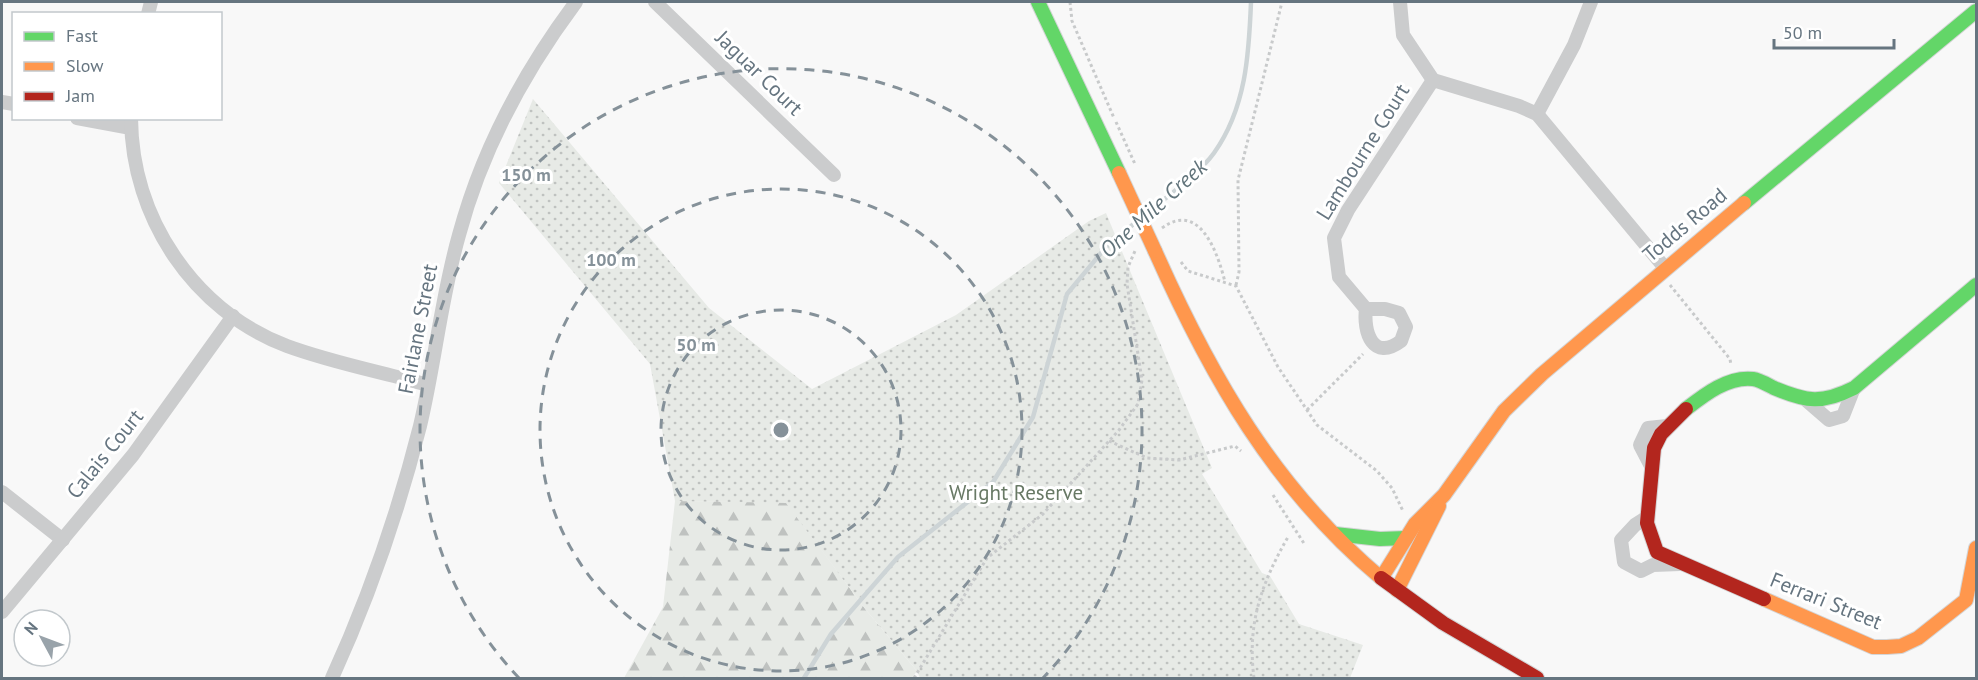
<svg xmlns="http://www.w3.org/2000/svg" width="1978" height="680" viewBox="0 0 1978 680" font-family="'PT Sans',sans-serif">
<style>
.forest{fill:url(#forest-firs)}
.park{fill:url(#park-dots)}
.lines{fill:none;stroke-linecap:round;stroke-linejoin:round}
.stream{stroke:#cdd4d6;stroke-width:4.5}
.fast-casing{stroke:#d4d5d6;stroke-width:16}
.slow-casing{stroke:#d4d5d6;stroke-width:16}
.jam-casing{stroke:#d4d5d6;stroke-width:16}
.path{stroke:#c8cacb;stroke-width:3;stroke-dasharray:3 3;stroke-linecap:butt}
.street{stroke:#cbcccd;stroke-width:14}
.fast{stroke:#63d668;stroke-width:14}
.slow{stroke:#ff974d;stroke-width:14}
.jam{stroke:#b3261e;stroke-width:14}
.slow-bridge-casing{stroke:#d4d5d6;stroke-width:16;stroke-linecap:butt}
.path-bridge{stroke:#c8cacb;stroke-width:3;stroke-dasharray:3 3;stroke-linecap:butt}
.slow-bridge{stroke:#ff974d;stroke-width:14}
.ring{fill:none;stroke:#859199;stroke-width:3;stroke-dasharray:10 8}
.labels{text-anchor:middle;stroke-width:6;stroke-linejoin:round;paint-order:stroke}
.street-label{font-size:21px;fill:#667580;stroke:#fff}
.park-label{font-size:21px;fill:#687965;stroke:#fff}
.water-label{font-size:22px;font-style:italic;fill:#61737a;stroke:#fff}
.centre{fill:#859199;stroke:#fff;stroke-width:3}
.ring-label{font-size:18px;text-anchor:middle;font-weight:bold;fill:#859199;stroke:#fff;stroke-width:6;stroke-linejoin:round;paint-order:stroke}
</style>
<defs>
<pattern id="forest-firs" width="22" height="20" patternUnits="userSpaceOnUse" patternTransform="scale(1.5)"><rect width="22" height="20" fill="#e7eae6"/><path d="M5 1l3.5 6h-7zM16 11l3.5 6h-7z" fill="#bfc2c0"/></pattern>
<pattern id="park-dots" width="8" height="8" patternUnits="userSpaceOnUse" patternTransform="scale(1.5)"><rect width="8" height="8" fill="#e7eae6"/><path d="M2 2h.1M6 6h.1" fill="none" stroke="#bfc2c0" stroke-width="1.8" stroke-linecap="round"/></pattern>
</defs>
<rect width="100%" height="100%" fill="#f8f8f8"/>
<polygon class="forest" points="675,501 786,502 866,610 917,671 912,678 624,678 663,607"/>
<polygon class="park" points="533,99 709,308 812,389 956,315 1089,221 1106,213 1212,468 1202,474 1262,573 1270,576 1299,624 1363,645 1350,678 920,678 917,671 866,610 786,503 675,501 650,364 499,183"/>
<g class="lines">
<g class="stream">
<path d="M 1145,215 C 1166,197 1198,175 1214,153 C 1246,108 1249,54 1251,2"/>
<polyline points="804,678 831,634 898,557 993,482 1033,417 1067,294 1106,247 1136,222"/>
</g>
<defs>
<g id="fast">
<polyline points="1038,2 1119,173"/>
<polyline points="1744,203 1976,11"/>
<path d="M 1686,409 C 1704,395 1728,376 1753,379 C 1760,380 1768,385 1774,388 C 1807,402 1822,404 1854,388 L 1976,285"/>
<polyline points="1335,534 1380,539 1406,538"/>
</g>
<g id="slow">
<path d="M 1155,251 C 1211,377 1274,488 1381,578"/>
<polyline points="1382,577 1415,524 1444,495 1504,411 1542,374 1744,203"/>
<polyline points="1397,590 1439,506"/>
<polyline points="1764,599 1873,647 1887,647 1901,646 1918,638 1966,600 1976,548"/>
</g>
<g id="jam">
<polyline points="1686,409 1661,434 1654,448 1647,523 1657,552 1764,599"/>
<polyline points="1381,578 1443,623 1537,678"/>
</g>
</defs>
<use href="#fast" class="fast-casing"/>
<use href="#slow" class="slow-casing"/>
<use href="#jam" class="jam-casing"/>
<g class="path">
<polyline points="1070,2 1072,21 1114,118"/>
<path d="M 1162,228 C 1200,200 1218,254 1225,282"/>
<polyline points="1181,262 1188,271 1236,286 1278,367 1317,425 1377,471 1392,488 1403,511"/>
<polyline points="1236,285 1239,272 1238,180 1282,2"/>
<polyline points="1670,285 1730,359 1731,365"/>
<polyline points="1307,410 1363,354"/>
<polyline points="1109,441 1147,458 1179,460 1235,446 1241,451"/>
<polyline points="1273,495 1305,545"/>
<polyline points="914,678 987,558 1043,514 1119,430 1138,404 1142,380 1127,284 1128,267 1135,251"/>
<path d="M 1254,678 C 1247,624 1261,584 1288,537"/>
</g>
<g class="street">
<polyline points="655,2 834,175"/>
<polyline points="1400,2 1403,35 1433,80 1519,106 1537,114 1665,268"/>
<polyline points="148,14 151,2"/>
<polyline points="2,102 14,104"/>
<polyline points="1537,114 1574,45 1591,2"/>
<polyline points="77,118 131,128"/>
<path d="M 131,118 C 132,218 193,310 287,346 C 333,363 382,372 428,385"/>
<path d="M 1366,309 L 1385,309 L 1399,313 L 1406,327 L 1401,341 C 1373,362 1363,332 1366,309 L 1339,277 L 1334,238 L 1348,210 L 1433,80"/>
<polyline points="1807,401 1829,420 1843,416 1854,388"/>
<polyline points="1652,468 1640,445 1648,428 1667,426"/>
<polyline points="2,492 63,540"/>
<polyline points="1646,518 1635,525 1621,540 1624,562 1641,571 1653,565 1680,564"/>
<polyline points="2,612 133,455 233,316"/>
<path d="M 332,678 C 369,597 398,513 420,426 C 435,363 441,298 459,235 C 482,149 523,73 576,2"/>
</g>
<use href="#fast" class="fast"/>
<use href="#slow" class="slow"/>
<use href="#jam" class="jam"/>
<defs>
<polyline id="slow-bridge" points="1119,173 1155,251"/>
</defs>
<use href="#slow-bridge" class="slow-bridge-casing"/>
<polyline class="path-bridge" points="1116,122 1135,164"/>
<use href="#slow-bridge" class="slow-bridge"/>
</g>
<g class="ring">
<circle cx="781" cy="430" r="120"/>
<circle cx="781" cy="430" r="241"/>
<path d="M519 678A361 361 0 1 1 1043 678"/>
</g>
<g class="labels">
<g class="street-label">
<text transform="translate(759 73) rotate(44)" y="7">Jaguar Court</text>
<text transform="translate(1363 152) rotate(-58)" y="7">Lambourne Court</text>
<text transform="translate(1685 225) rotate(-40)" y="7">Todds Road</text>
<text transform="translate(418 329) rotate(-79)" y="7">Fairlane Street</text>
<text transform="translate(105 454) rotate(-51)" y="7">Calais Court</text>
<text transform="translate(1826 601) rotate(22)" y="7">Ferrari Street</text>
</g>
<g class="park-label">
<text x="1016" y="500">Wright Reserve</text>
</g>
<g class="water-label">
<text transform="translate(1153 208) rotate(-42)" y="8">One Mile Creek</text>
</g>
</g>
<circle cx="781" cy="430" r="9" class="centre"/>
<g class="ring-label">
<text x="526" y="181">150 m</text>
<text x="611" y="266">100 m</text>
<text x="696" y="351">50 m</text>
</g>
<rect width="1978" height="680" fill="none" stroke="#667580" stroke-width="6"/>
<rect x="12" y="12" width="210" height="108" fill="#ffffff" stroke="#c2c8cc" stroke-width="1.5"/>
<rect x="24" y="32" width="30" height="9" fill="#63d668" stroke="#c2c8cc" stroke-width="1.5"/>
<text x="66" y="42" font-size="18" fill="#667580">Fast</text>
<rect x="24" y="62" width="30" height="9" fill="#ff974d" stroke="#c2c8cc" stroke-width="1.5"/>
<text x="66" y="72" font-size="18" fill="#667580">Slow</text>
<rect x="24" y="92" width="30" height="9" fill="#b3261e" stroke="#c2c8cc" stroke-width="1.5"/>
<text x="66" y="102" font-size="18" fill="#667580">Jam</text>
<g transform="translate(42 638) rotate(311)"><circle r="28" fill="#ffffff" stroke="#c2c8cc" stroke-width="1.5"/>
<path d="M0-4.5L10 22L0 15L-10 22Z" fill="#99a3aa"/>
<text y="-9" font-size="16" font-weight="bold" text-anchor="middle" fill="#667580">N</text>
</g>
<path d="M1774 39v9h120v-9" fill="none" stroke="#667580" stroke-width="3"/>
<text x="1783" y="39" font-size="18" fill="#667580" stroke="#ffffff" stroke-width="4.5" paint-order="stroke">50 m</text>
</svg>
